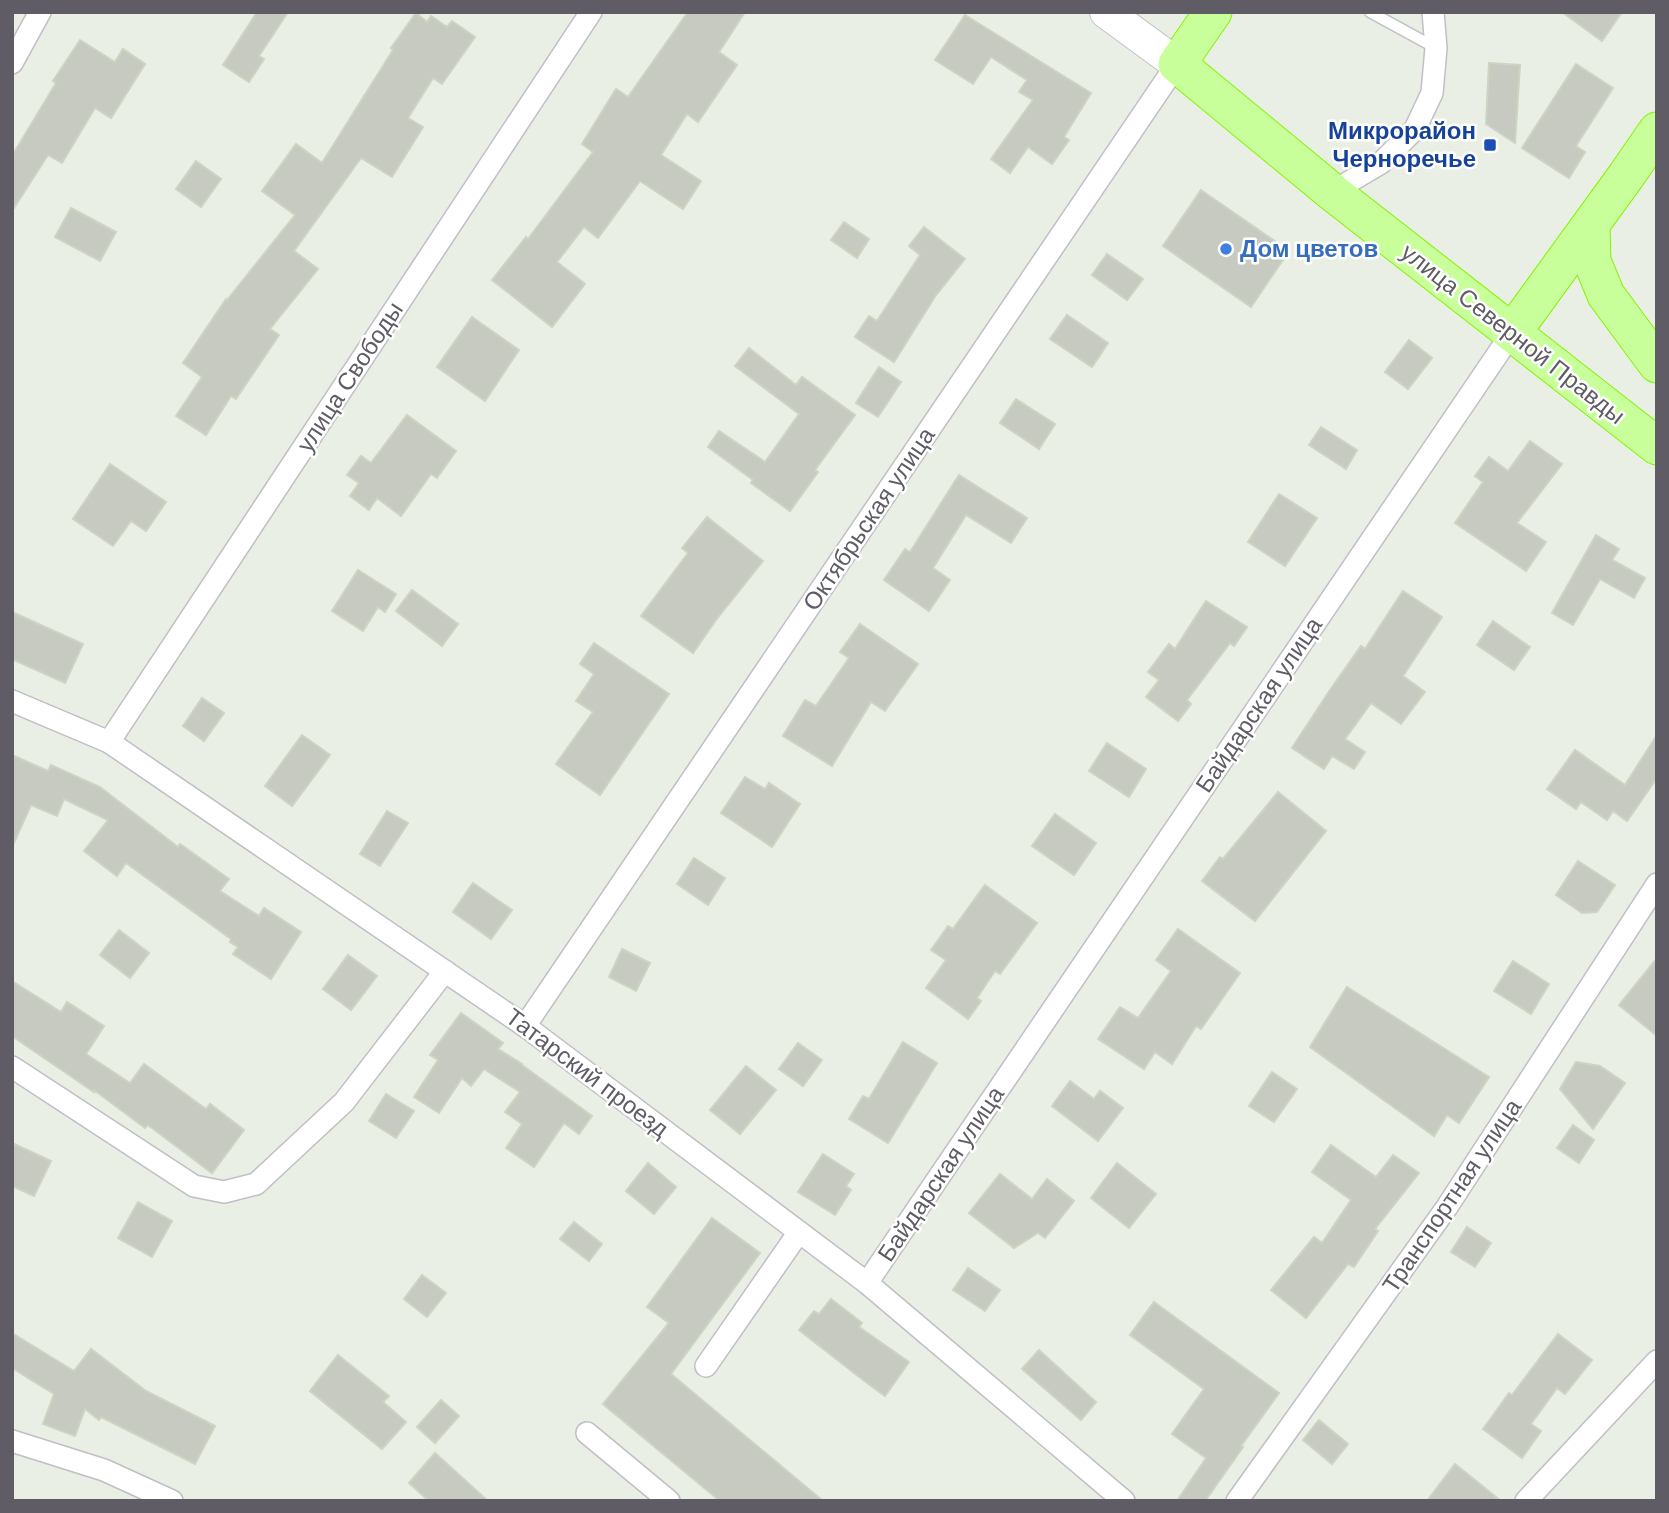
<svg xmlns="http://www.w3.org/2000/svg" width="1669" height="1513" viewBox="0 0 1669 1513" font-family="'DM Sans',sans-serif">
<style>
.building{fill:#c6cac0;stroke:#ccd4c2;stroke-width:2}
.lines{fill:none;stroke-linecap:round;stroke-linejoin:round}
.service-casing{stroke:#c1bec5;stroke-width:13}
.minor-casing{stroke:#c1bec5;stroke-width:24}
.secondary-casing{stroke:#c4c0ca;stroke-width:34}
.trunk-casing{stroke:#86f300;stroke-width:39}
.service{stroke:#fff;stroke-width:10}
.minor{stroke:#fff;stroke-width:21}
.secondary{stroke:#fff;stroke-width:32}
.trunk{stroke:#c8ff9a;stroke-width:37}
.transit-dot{fill:#1a4fb4;stroke:#fff;stroke-width:2.5}
.shop-dot{fill:#3f7fe0;stroke:#fff;stroke-width:2.5}
.labels{text-anchor:middle;stroke-width:5;stroke-linejoin:round;paint-order:stroke}
.transit-label{font-size:24px;font-weight:bold;fill:#164399;stroke:#fff;text-anchor:end}
.shop-label{font-size:24px;font-weight:bold;fill:#366cbe;stroke:#fff;text-anchor:start}
.street-label{font-size:24px;fill:#5f5c65;stroke:#fff}
</style>
<rect width="100%" height="100%" fill="#e9efe4"/>
<g class="building">
<polygon points="257,12 288,12 259,56 264,59 249,82 223,65"/>
<polygon points="688,12 745,12 719,52 737,65 698,122 687,114 661,155 701,181 683,209 640,181 598,238 584,227 557,262 585,284 552,327 492,280 526,237 528,239 593,152 582,144 616,89 628,97"/>
<polygon points="1562,12 1622,12 1602,41"/>
<polygon points="416,13 427,22 431,16 447,27 452,21 475,37 442,84 433,78 408,118 423,127 392,177 361,158 294,251 318,269 270,329 279,335 236,399 231,396 206,435 176,416 202,377 183,363 226,299 227,300 295,215 262,191 296,144 322,163 393,50 391,48"/>
<polygon points="965,15 1091,93 1064,137 1069,140 1052,164 1028,147 1010,173 991,159 1033,100 1019,92 1027,80 991,57 973,84 935,60"/>
<polygon points="80,40 115,62 123,49 145,64 111,118 95,108 62,163 48,155 12,211 12,156 56,83 53,81"/>
<polygon points="1489,63 1520,65 1515,143 1486,124"/>
<polygon points="1576,64 1613,88 1576,146 1585,152 1569,178 1522,148"/>
<polygon points="196,161 221,179 201,207 176,189"/>
<polygon points="1201,190 1289,251 1251,307 1163,246"/>
<polygon points="71,208 116,232 100,261 55,237"/>
<polygon points="844,222 869,239 857,258 831,240"/>
<polygon points="924,227 965,259 936,295 894,362 855,337 869,316 877,321 920,255 909,246"/>
<polygon points="1107,254 1143,279 1127,300 1092,275"/>
<polygon points="1067,315 1108,343 1092,367 1050,339"/>
<polygon points="472,317 519,350 485,401 437,367"/>
<polygon points="1409,340 1432,358 1408,389 1385,372"/>
<polygon points="749,348 796,385 802,377 855,415 815,470 818,472 790,511 751,483 753,480 708,447 719,431 765,462 799,414 735,366"/>
<polygon points="879,367 901,382 878,417 856,403"/>
<polygon points="1016,399 1055,424 1039,449 1000,423"/>
<polygon points="407,415 456,451 437,478 431,474 401,516 377,498 369,510 350,496 359,483 347,475 361,456 371,463"/>
<polygon points="1321,427 1357,450 1346,469 1309,445"/>
<polygon points="1530,441 1562,464 1517,523 1546,542 1526,571 1455,523 1483,482 1475,476 1489,457 1508,471"/>
<polygon points="110,464 166,502 146,531 131,521 113,546 73,519"/>
<polygon points="959,475 1027,518 1011,543 966,515 933,568 950,580 929,611 884,580 905,549 910,552"/>
<polygon points="1279,494 1317,518 1285,566 1248,542"/>
<polygon points="707,517 763,561 716,620 693,653 641,616 688,553 682,548"/>
<polygon points="1596,535 1619,549 1612,560 1645,578 1634,598 1600,579 1573,625 1552,613"/>
<polygon points="358,570 396,594 385,612 378,607 363,631 332,611"/>
<polygon points="412,590 458,624 442,646 396,611"/>
<polygon points="1403,591 1442,617 1403,676 1425,692 1401,724 1371,703 1345,739 1365,752 1354,769 1332,756 1324,769 1292,748 1330,690 1361,646 1365,649"/>
<polygon points="1206,601 1247,627 1234,646 1230,643 1187,700 1191,704 1178,721 1146,697 1159,680 1148,672 1169,644 1175,649"/>
<polygon points="12,612 83,644 65,683 12,659"/>
<polygon points="1493,621 1530,647 1514,670 1477,645"/>
<polygon points="860,624 918,664 885,711 871,702 832,766 783,736 805,700 816,706 849,658 840,652"/>
<polygon points="594,643 669,694 600,795 556,764 593,712 576,701 594,674 580,664"/>
<polygon points="202,698 224,713 204,741 183,726"/>
<polygon points="302,735 330,755 292,806 265,786"/>
<polygon points="1657,735 1657,778 1627,821 1613,811 1607,820 1581,802 1576,809 1547,789 1575,750 1625,785"/>
<polygon points="1107,743 1146,769 1129,797 1089,771"/>
<polygon points="12,755 48,771 51,765 100,787 178,847 180,844 229,879 220,891 259,916 264,908 301,932 271,979 233,954 238,947 230,942 231,939 126,863 117,876 84,851 108,820 64,799 57,816 31,805 12,847"/>
<polygon points="745,777 765,789 769,783 800,804 772,847 721,813"/>
<polygon points="1278,792 1326,831 1255,921 1202,881 1220,857 1223,859"/>
<polygon points="387,811 408,823 380,866 360,854"/>
<polygon points="1055,814 1096,843 1074,875 1032,846"/>
<polygon points="694,858 725,878 708,905 677,884"/>
<polygon points="1578,861 1615,885 1597,912 1582,913 1556,895"/>
<polygon points="473,883 512,910 491,939 453,912"/>
<polygon points="985,885 1037,923 1000,974 995,971 977,998 981,1001 968,1019 926,988 946,960 931,950 948,926 953,929"/>
<polygon points="1178,929 1240,973 1201,1029 1196,1026 1172,1064 1155,1052 1144,1069 1098,1039 1120,1007 1138,1018 1171,971 1156,960"/>
<polygon points="119,930 149,953 130,978 100,955"/>
<polygon points="622,949 650,963 636,991 609,977"/>
<polygon points="348,955 377,976 351,1010 323,989"/>
<polygon points="1657,958 1657,1036 1619,1005"/>
<polygon points="1513,961 1549,984 1531,1014 1494,991"/>
<polygon points="12,981 61,1012 67,1002 104,1026 86,1054 130,1083 144,1064 206,1109 210,1104 244,1130 212,1173 148,1125 145,1128 94,1090 94,1092 12,1036"/>
<polygon points="1347,987 1489,1077 1459,1123 1447,1115 1434,1136 1310,1047"/>
<polygon points="461,1013 503,1043 498,1049 522,1064 522,1065 592,1116 579,1134 564,1123 534,1167 506,1148 522,1124 505,1112 520,1092 484,1069 471,1086 462,1078 439,1113 414,1097 438,1060 430,1055"/>
<polygon points="903,1042 937,1063 888,1143 849,1119 863,1096 869,1099"/>
<polygon points="798,1043 822,1060 803,1086 779,1069"/>
<polygon points="1576,1062 1600,1066 1625,1083 1593,1129 1560,1089"/>
<polygon points="746,1066 776,1090 740,1134 710,1110"/>
<polygon points="1272,1072 1297,1089 1274,1122 1249,1106"/>
<polygon points="1070,1081 1094,1099 1100,1091 1123,1108 1098,1141 1052,1106"/>
<polygon points="386,1094 414,1111 396,1138 369,1121"/>
<polygon points="1573,1125 1594,1140 1579,1163 1557,1148"/>
<polygon points="12,1143 51,1161 34,1196 12,1186"/>
<polygon points="1331,1145 1376,1177 1393,1155 1419,1173 1375,1229 1378,1231 1354,1267 1348,1264 1306,1318 1271,1290 1314,1237 1322,1243 1351,1200 1312,1172"/>
<polygon points="823,1154 854,1174 846,1186 851,1190 835,1215 798,1192"/>
<polygon points="648,1163 676,1187 654,1214 626,1191"/>
<polygon points="1117,1163 1156,1194 1129,1228 1091,1198"/>
<polygon points="1000,1174 1032,1199 1047,1179 1074,1201 1045,1238 1038,1233 1014,1248 969,1213"/>
<polygon points="138,1202 172,1221 152,1257 118,1238"/>
<polygon points="712,1218 760,1253 671,1374 823,1501 720,1501 603,1404 669,1323 647,1307"/>
<polygon points="574,1222 602,1244 589,1261 560,1239"/>
<polygon points="1467,1227 1491,1243 1475,1267 1451,1252"/>
<polygon points="968,1268 1000,1290 985,1311 953,1290"/>
<polygon points="422,1275 446,1293 427,1317 404,1299"/>
<polygon points="831,1299 862,1323 859,1327 909,1362 885,1396 867,1383 799,1330 814,1311 819,1314"/>
<polygon points="1154,1302 1279,1393 1241,1446 1243,1447 1205,1501 1177,1501 1206,1458 1172,1434 1204,1389 1130,1335"/>
<polygon points="12,1333 74,1371 91,1349 146,1391 215,1426 195,1464 101,1417 99,1420 85,1409 75,1436 43,1424 54,1394 12,1368"/>
<polygon points="1558,1334 1592,1360 1565,1394 1557,1388 1531,1424 1541,1431 1522,1458 1483,1429 1509,1393 1512,1395"/>
<polygon points="1039,1350 1096,1402 1081,1420 1022,1369"/>
<polygon points="338,1355 389,1396 383,1402 406,1422 382,1449 310,1391"/>
<polygon points="441,1400 459,1416 435,1443 417,1427"/>
<polygon points="1319,1420 1348,1444 1332,1464 1303,1440"/>
<polygon points="435,1453 488,1501 429,1501 409,1483"/>
<polygon points="1455,1464 1501,1501 1427,1501"/>
</g>
<g class="lines">
<defs>
<polyline id="service" points="1370,12 1436,48"/>
<g id="minor">
<polyline points="12,63 40,12"/>
<polyline points="1332,192 1381,163 1415,129 1432,93 1436,48 1433,12"/>
<polyline points="12,701 109,742 525,1026 867,1283 1124,1501"/>
<polyline points="109,742 591,12"/>
<polyline points="525,1026 1177,64"/>
<polyline points="12,1067 194,1186 224,1192 256,1184 344,1102 445,971"/>
<polyline points="867,1283 1512,333"/>
<polyline points="706,1366 799,1232"/>
<polyline points="587,1433 669,1501"/>
<polyline points="12,1441 104,1470 172,1501"/>
<polyline points="1237,1501 1447,1207 1657,884"/>
<polyline points="1526,1501 1657,1361"/>
</g>
<polyline id="secondary" points="1106,12 1177,64"/>
<g id="trunk">
<polyline points="1213,12 1177,64 1332,192 1657,446"/>
<polyline points="1591,225 1592,261 1606,295 1657,364"/>
<polyline points="1512,333 1626,176 1657,131"/>
</g>
</defs>
<use href="#service" class="service-casing"/>
<use href="#minor" class="minor-casing"/>
<use href="#secondary" class="secondary-casing"/>
<use href="#trunk" class="trunk-casing"/>
<use href="#service" class="service"/>
<use href="#minor" class="minor"/>
<use href="#secondary" class="secondary"/>
<use href="#trunk" class="trunk"/>
</g>
<rect class="transit-dot" x="1483" y="138" width="14" height="14" rx="3.5"/>
<circle class="shop-dot" cx="1226" cy="249" r="7"/>
<g class="labels">
<g class="transit-label">
<text x="1476" y="139">Микрорайон<tspan x="1476" dy="28">Черноречье</tspan></text>
</g>
<g class="shop-label">
<text x="1240" y="257">Дом цветов</text>
</g>
<g class="street-label">
<text transform="translate(1513 334) rotate(38)" y="8">улица Северной Правды</text>
<text transform="translate(350 377) rotate(-57)" y="8">улица Свободы</text>
<text transform="translate(869 519) rotate(-56)" y="8">Октябрьская улица</text>
<text transform="translate(1259 705) rotate(-56)" y="8">Байдарская улица</text>
<text transform="translate(587 1073) rotate(37)" y="8">Татарский проезд</text>
<text transform="translate(941 1174) rotate(-56)" y="8">Байдарская улица</text>
<text transform="translate(1452 1196) rotate(-56)" y="8">Транспортная улица</text>
</g>
</g>
<rect width="1669" height="1513" fill="none" stroke="#5f5c65" stroke-width="28"/>
</svg>
